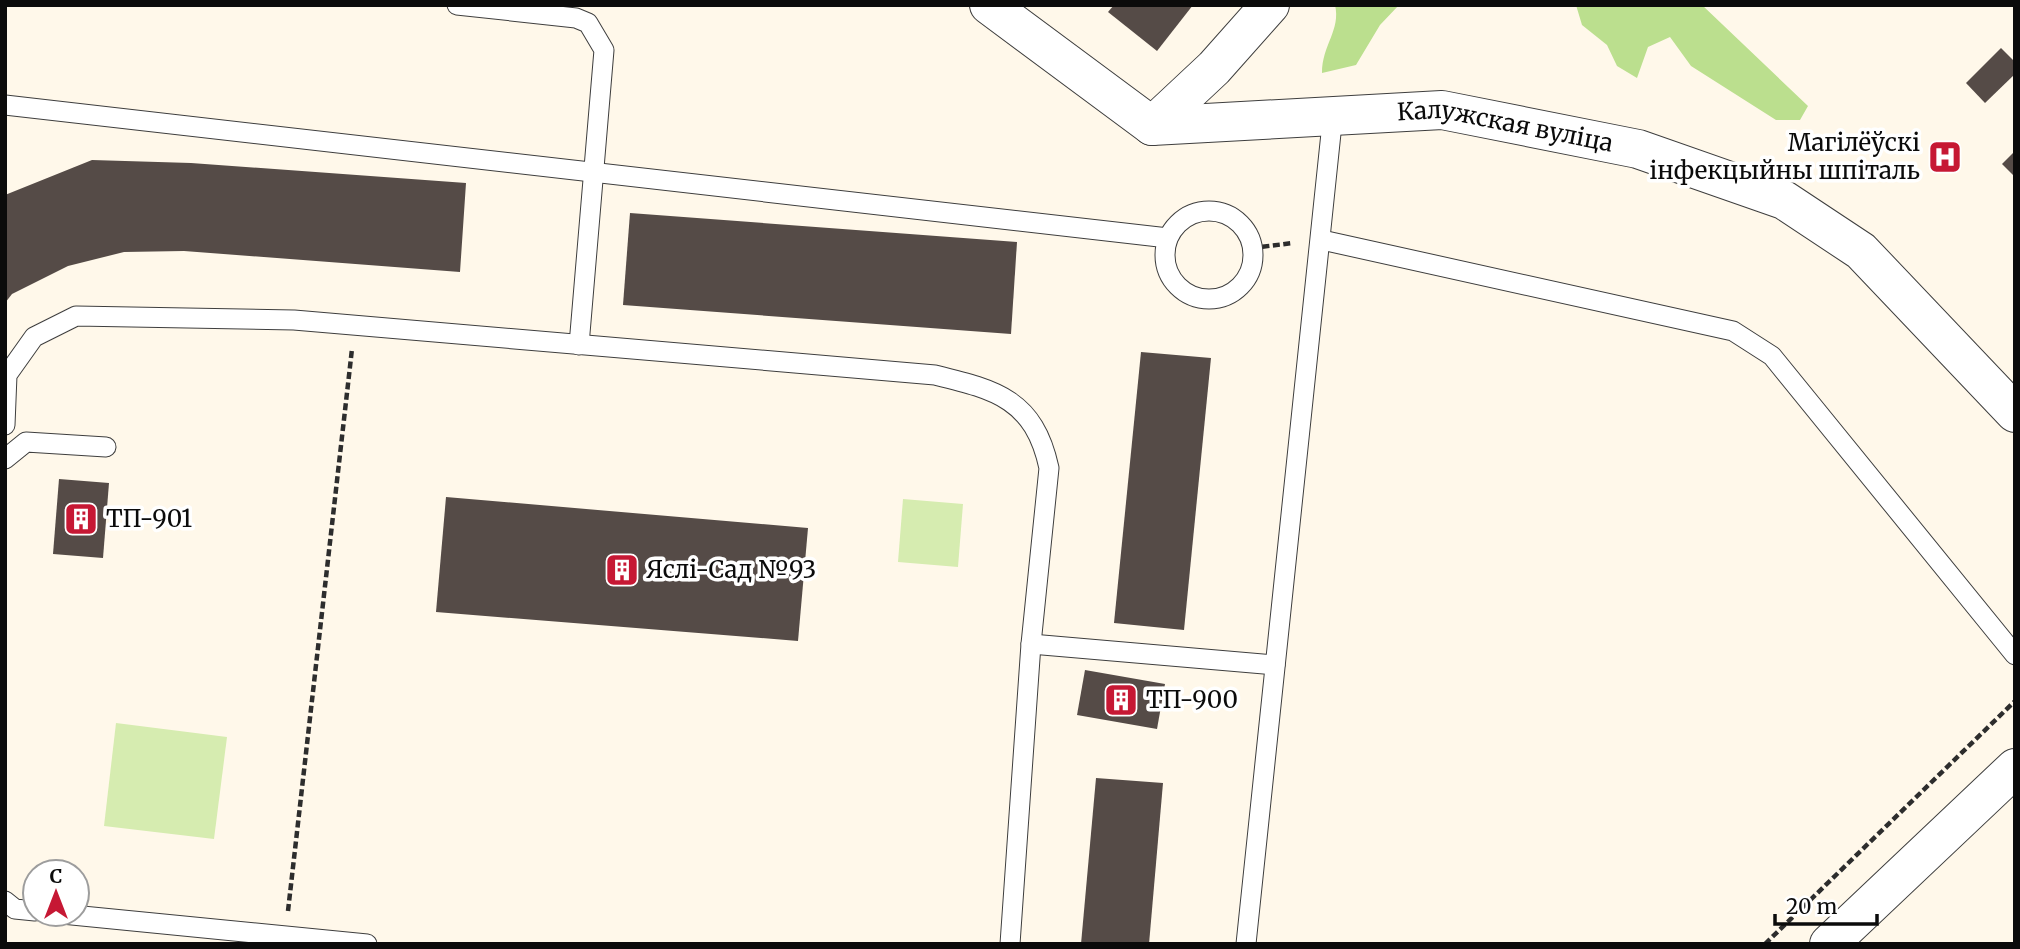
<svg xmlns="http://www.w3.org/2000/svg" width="2020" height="949" viewBox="0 0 2020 949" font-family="Merriweather,serif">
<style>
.green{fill:#d6ecb0}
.forest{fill:#bbdf8e}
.building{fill:#554b47}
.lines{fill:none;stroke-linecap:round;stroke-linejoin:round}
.service-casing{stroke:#3e3e3e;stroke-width:21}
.minor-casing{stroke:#3e3e3e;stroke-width:40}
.tertiary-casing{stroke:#3e3e3e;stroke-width:40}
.path{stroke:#2d2d2d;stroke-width:4.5;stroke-dasharray:7 3.5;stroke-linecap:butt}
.service{stroke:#fff;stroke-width:19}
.minor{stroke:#fff;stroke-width:38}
.tertiary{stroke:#fff;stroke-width:38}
.labels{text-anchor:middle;stroke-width:7;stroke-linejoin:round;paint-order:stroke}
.street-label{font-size:24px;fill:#0b0b0b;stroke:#fff}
.poi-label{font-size:24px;fill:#0b0b0b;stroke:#fff;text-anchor:start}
</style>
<rect width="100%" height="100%" fill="#fff8ea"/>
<g class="green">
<polygon points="903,499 963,504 958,567 898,562"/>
<polygon points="116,723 227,737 214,839 104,826"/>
</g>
<g class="forest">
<path d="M 1335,5 L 1399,5 L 1380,25 L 1356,65 L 1322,73 C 1322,45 1341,30 1335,5 Z"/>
<polygon points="1576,5 1702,5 1808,106 1800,120 1776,120 1691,66 1670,37 1648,47 1637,78 1617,66 1607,45 1582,25"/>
</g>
<g class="building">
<polygon points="1114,5 1193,5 1157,51 1108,12"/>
<polygon points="2001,48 2015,62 2015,74 1985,103 1966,83"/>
<polygon points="2015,151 2015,177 2002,164"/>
<polygon points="92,160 191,163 466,183 460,272 184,251 124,252 68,266 12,294 5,303 5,195"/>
<polygon points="630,213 1017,242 1011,334 623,305"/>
<polygon points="1141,352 1211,358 1184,630 1114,623"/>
<polygon points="59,479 109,483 103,558 53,554"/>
<polygon points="446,497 808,528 798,641 436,612"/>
<polygon points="1085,670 1165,684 1157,729 1077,715"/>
<polygon points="1096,778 1163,783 1149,944 1081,944"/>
</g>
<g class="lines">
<defs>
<g id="service">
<polyline points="457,5 576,18 588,23 604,50 579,345"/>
<polyline points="5,105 1168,238"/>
<circle cx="1209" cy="255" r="44"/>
<polyline points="1322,240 1733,331 1772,356 2015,655"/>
<path d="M 5,425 L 7,375 L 34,337 L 76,316 L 294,320 L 935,375 C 996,390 1034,399 1049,468 L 1031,644 L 1010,944"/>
<polyline points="5,459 26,442 106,447"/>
<polyline points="1031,644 1275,665"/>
<polyline points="5,901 15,909 35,911"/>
<polyline points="62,914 367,944"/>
<polyline points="1246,944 1333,114"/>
</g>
<g id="minor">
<polyline points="1152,126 1214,68 1270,5"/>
<polyline points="1829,944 2015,768"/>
</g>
<g id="tertiary">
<path id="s1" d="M 989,5 L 1152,126 L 1442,110 L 1638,149 L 1784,200 L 1861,251 L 2015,413"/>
</g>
</defs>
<use href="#service" class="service-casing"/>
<use href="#minor" class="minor-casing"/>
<use href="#tertiary" class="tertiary-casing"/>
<g class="path">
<polyline points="1252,248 1293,243"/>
<polyline points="288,911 352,349"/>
<polyline points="1765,944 2015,701"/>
</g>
<use href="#service" class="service"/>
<use href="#minor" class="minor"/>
<use href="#tertiary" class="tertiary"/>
</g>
<defs>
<symbol id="hospital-square" viewBox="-11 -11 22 22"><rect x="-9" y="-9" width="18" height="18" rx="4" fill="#c61834" stroke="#fff"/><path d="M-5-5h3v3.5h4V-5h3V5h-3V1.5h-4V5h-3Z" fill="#fff"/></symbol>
<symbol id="building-square" viewBox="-11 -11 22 22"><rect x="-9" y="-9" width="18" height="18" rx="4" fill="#c61834" stroke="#fff"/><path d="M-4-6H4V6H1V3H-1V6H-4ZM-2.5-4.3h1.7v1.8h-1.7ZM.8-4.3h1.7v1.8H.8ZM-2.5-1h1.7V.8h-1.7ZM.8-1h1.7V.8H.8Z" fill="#fff"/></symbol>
</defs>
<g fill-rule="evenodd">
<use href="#hospital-square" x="1926" y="138" width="38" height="38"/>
<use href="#building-square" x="62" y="500" width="38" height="38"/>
<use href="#building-square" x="603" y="551" width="38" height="38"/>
<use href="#building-square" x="1102" y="681" width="38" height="38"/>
</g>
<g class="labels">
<g class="street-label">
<text dy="8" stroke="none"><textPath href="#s1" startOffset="558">Калужская вуліца</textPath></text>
</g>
<g class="poi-label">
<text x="1920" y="151" text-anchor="end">Магілёўскі<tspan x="1920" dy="28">інфекцыйны шпіталь</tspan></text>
<text x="106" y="527">ТП-901</text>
<text x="646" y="578">Яслі-Сад №93</text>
<text x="1146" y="708">ТП-900</text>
</g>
</g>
<rect width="2020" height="949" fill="none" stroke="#0b0b0b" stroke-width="14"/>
<g transform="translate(56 893)"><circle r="33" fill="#ffffff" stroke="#9d9d9d" stroke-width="2"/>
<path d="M0-5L12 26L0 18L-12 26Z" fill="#c61834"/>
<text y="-10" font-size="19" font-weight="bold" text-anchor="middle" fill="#0b0b0b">С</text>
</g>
<path d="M1775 914v10h102v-10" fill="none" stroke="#0b0b0b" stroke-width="3.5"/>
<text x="1786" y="914" font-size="21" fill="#0b0b0b" stroke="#ffffff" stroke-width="5" paint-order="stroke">20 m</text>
</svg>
